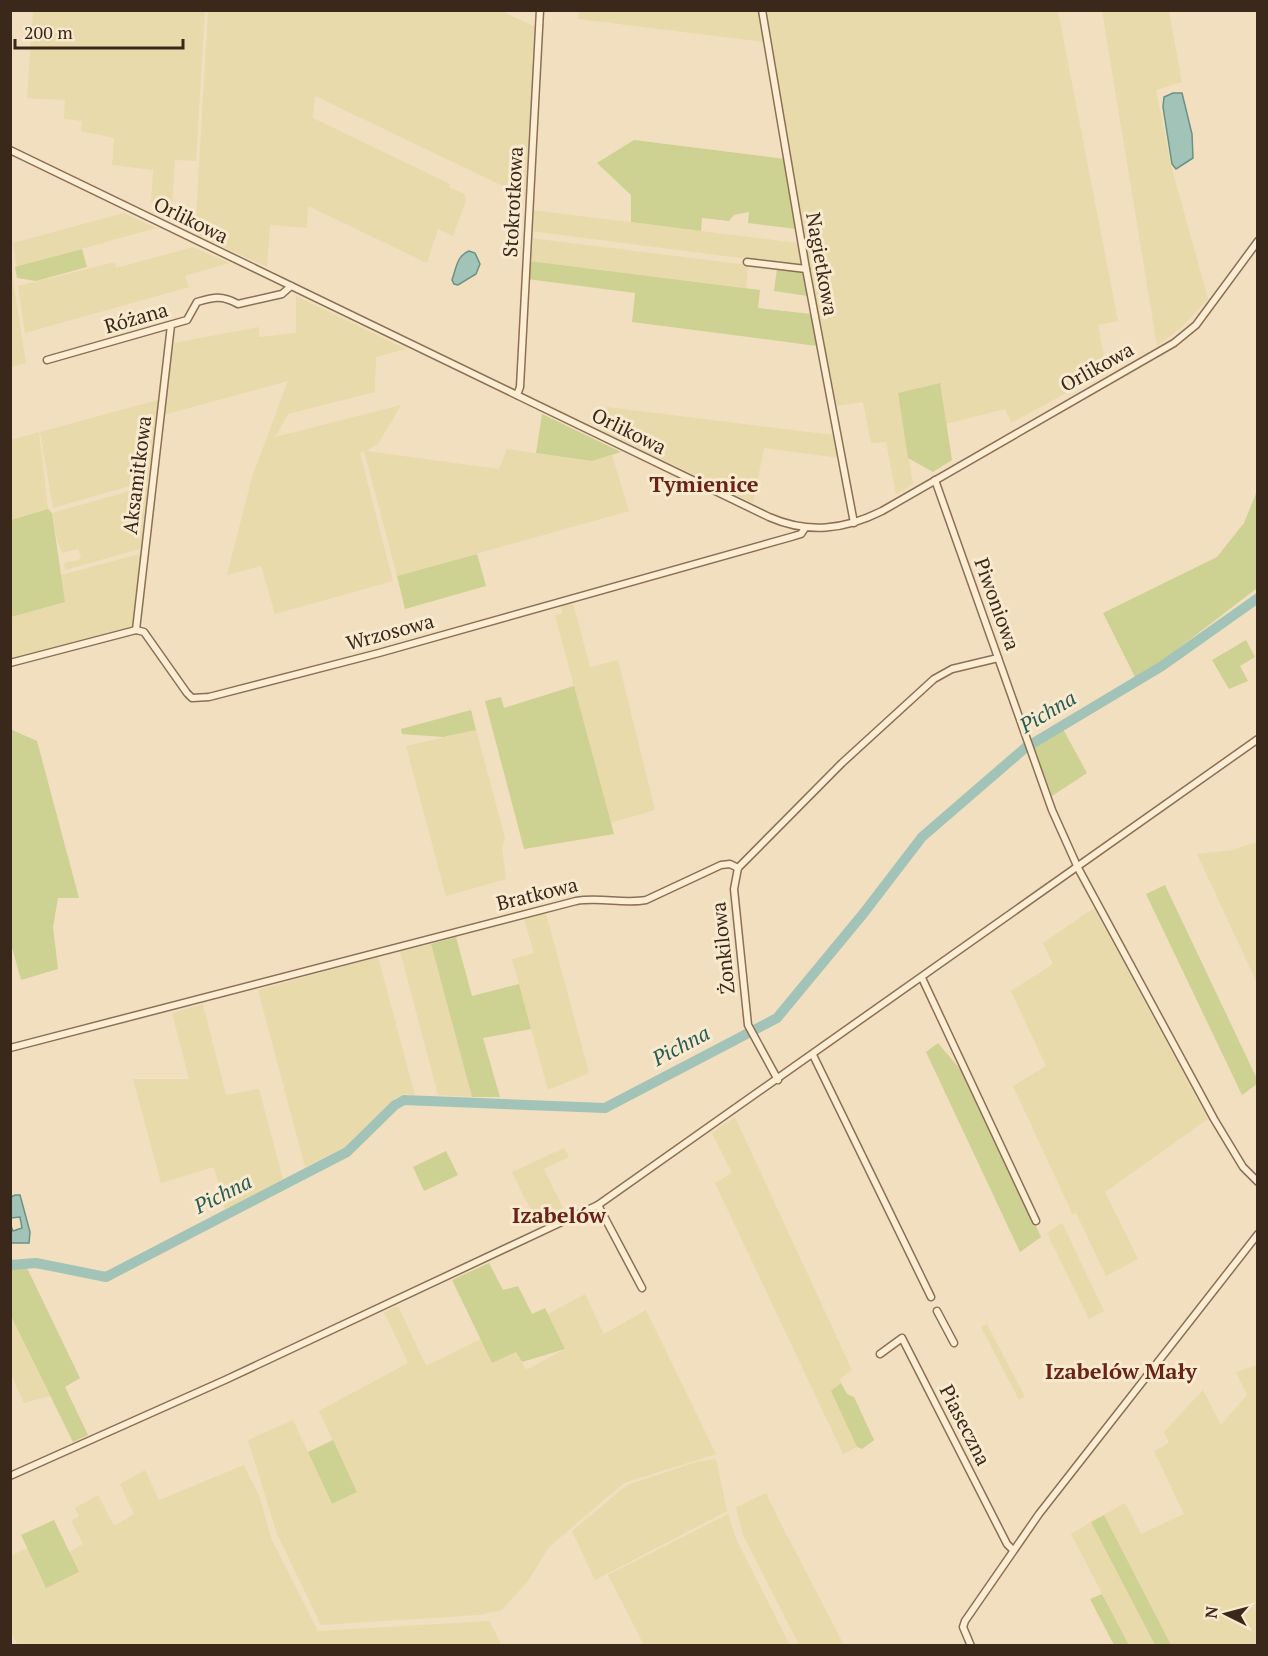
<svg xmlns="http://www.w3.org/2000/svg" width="1268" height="1656" viewBox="0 0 1268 1656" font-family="'PT Serif',serif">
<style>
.farmland{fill:#e8daab}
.green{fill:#cdd192}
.water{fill:#a2c3b7;stroke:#699285;stroke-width:1.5}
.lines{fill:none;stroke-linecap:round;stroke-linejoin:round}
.river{stroke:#a2c3b7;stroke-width:10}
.minor-casing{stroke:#8c6f55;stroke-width:9}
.minor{stroke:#fcedd3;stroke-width:6}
.labels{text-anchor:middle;stroke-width:6;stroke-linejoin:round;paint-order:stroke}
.street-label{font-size:20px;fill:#3a281b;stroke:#f8eacf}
.water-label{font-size:21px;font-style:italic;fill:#295b54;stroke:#f8eacf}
.quarter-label{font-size:22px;font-weight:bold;fill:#6a2317;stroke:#f8eacf}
</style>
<rect width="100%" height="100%" fill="#f2dfbf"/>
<g class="farmland">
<polygon points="580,10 759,11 765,42 578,19"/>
<polygon points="33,11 205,11 196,161 175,160 172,204 151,202 153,170 112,165 114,138 81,131 82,121 64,119 65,100 27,98"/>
<polygon points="208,11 501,11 536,27 528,198 315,96 313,118 450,184 449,187 464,194 466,200 453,236 438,229 427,263 308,206 307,228 270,225 267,267 195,234"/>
<polygon points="765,11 1058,11 1118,321 1098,325 1107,371 1011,423 1005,409 946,424 939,383 898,393 913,484 896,495 886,442 871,443 863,402 837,406 822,337"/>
<polygon points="1102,11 1169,11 1182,82 1156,90 1172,169 1208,299 1182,327 1157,346"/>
<polygon points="532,210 799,243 803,266 530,231"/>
<polygon points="124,213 156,228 17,267 13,243"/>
<polygon points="530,238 748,265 746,288 529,261"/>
<polygon points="193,247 229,263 185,276 189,287 25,333 18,286 115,262 116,268"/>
<polygon points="11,269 26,363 11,367 10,269"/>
<polygon points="296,296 406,349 376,357 375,392 288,414 275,437 401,405 378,444 366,451 499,469 507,449 592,461 612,455 629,511 397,576 364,451 360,453 393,581 275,614 261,566 227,575 252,477 288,381 163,415 174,343 259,327 259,337 296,333"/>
<polygon points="161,399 151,480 53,508 40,432"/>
<polygon points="607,407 833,435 839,458 764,448 753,503 603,431"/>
<polygon points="39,432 48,509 11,520 11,440"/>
<polygon points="151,485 143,548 65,570 64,563 79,560 81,556 78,549 62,553 57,540 52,513"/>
<polygon points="143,553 134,626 11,659 11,617 65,602 61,575"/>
<polygon points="573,603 590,667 618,660 655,810 610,823 555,615 562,614 561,606"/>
<polygon points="476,730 505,838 502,847 506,879 446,896 406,746"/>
<polygon points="1257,842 1257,983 1197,854 1232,850"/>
<polygon points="1094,908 1208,1119 1105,1192 1138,1259 1106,1276 1076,1213 1073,1215 1013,1086 1046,1066 1011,991 1053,964 1043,943"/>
<polygon points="546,913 589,1073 548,1090 512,959 534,953 524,919"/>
<polygon points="431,944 472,1097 438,1095 400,951"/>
<polygon points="378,957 415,1095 405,1094 395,1098 343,1148 305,1167 258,990"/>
<polygon points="203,1004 226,1095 259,1089 283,1179 225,1210 214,1167 161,1183 133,1079 189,1079 172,1013"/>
<polygon points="735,1117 852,1370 840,1379 841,1383 831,1391 857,1447 843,1454 715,1183 732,1173 712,1133"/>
<polygon points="564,1148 569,1157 544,1169 566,1214 539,1227 512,1172"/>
<polygon points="1062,1223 1104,1311 1089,1319 1047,1233"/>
<polygon points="585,1294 604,1334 646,1310 716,1454 624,1483 549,1547 528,1581 502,1610 478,1615 321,1625 277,1534 248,1440 293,1420 332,1504 357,1492 319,1411 408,1363 384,1312 398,1306 426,1366 481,1339 492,1363 516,1352 526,1370 565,1349 548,1314"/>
<polygon points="11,1316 50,1396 24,1403 11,1374"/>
<polygon points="987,1324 1025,1397 1019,1400 981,1327"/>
<polygon points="1257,1365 1257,1645 1171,1645 1104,1515 1125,1503 1141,1534 1184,1514 1154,1451 1169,1443 1164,1432 1203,1390 1221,1425 1247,1395 1236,1372"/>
<polygon points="716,1459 727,1511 595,1580 572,1531 627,1485 697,1462"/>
<polygon points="244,1465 260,1498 271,1538 318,1631 489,1621 502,1645 18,1646 11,1631 11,1556 27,1548 46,1588 78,1572 69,1552 83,1544 71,1521 79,1516 75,1508 98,1495 114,1526 134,1514 120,1484 145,1470 159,1500"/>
<polygon points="766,1493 779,1520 844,1645 799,1645 743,1535 736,1507"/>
<polygon points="728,1514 736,1539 790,1645 644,1645 608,1575"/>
<polygon points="1091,1522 1155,1645 1129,1645 1071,1534"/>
</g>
<g class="green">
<polygon points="634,140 785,159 797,229 748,223 749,212 734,215 729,221 702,218 701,231 631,222 631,195 597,163"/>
<polygon points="82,249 87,267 36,281 17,278 15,267"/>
<polygon points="529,261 760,290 758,308 811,314 817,346 632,322 635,293 527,279"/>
<polygon points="777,269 804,272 808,296 774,291"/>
<polygon points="940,383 952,460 933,472 908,458 898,393"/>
<polygon points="542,414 621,452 592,461 536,453"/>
<polygon points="1257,491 1257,588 1166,658 1135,677 1103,613 1217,557 1244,523"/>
<polygon points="48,509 52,513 65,602 11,617 11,520"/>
<polygon points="477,554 486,586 405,609 397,576"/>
<polygon points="1246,640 1255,657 1240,666 1248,681 1229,689 1212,660"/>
<polygon points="574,686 614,834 524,849 485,701 501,697 504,708"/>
<polygon points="471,710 476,730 443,737 402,734 401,729"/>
<polygon points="10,729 37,741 79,898 58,898 53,927 58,969 21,980 10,940"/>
<polygon points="1063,729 1087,773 1052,796 1034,748"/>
<polygon points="1165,885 1257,1079 1257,1084 1242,1095 1146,894"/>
<polygon points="456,937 472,996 519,984 531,1029 483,1038 500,1097 472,1097 431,944"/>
<polygon points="938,1043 964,1074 1041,1237 1020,1252 926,1052"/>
<polygon points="446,1151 458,1175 424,1191 413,1167"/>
<polygon points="489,1263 503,1290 518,1286 532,1314 545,1308 565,1349 522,1362 516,1352 492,1363 452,1280"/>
<polygon points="27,1268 80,1378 65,1387 88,1435 73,1442 11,1316 11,1269"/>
<polygon points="841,1383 847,1394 854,1397 874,1440 862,1449 857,1447 831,1391"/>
<polygon points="333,1440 357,1492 332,1504 308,1452"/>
<polygon points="1104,1515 1171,1645 1155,1645 1091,1522"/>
<polygon points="54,1520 79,1572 46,1588 21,1535"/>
<polygon points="1102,1594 1129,1645 1114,1645 1090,1599"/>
</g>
<g class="water">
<polygon points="1173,93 1182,93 1192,134 1193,158 1176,169 1172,164 1163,107 1164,97"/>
<path d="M 469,251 L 475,253 L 480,264 L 476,274 L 458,285 L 454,284 L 452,280 C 456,269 457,255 469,251 Z"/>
<polygon points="15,1195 20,1195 30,1232 29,1243 11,1243 11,1226 13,1231 22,1228 20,1217 11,1218 11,1197"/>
</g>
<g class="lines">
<polyline class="river" points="10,1265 36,1263 106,1277 347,1152 395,1105 404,1100 605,1108 777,1018 863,914 922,837 1025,748 1162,666 1258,598"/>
<defs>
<g id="minor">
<polyline points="762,10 806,269 854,523"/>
<path d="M 10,150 L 769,517 C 808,534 844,530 882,511 L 1174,343 L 1196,325 L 1258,241"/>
<polyline points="747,262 806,269"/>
<path d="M 47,360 L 187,320 L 197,302 C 214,297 222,295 238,304 L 282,294 L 291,286"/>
<polyline points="517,395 520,387 540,10"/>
<polyline points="935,480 1052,810 1078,868 1214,1119 1243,1167 1258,1182"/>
<polyline points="136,630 171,325"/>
<polyline points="10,663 136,630 144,632 187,693 192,698 209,697 379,653 791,537 801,534 805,528"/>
<polyline points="738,868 734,889 748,1025 778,1080"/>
<polyline points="922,978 1036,1221"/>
<path d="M 10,1048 L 576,901 C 600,897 624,904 646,900 L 721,865 L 730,864 L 738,868 L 842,763 L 934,679 L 952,669 L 998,658"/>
<polyline points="813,1055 931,1297"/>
<polyline points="598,1205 642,1288"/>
<polyline points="937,1311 954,1343"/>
<polyline points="880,1354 902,1338 1007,1544 1013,1550"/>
<polyline points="10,1476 225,1380 598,1205 1258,739"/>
<polyline points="971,1646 963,1627 965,1621 1039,1514 1258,1234"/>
</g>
</defs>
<use href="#minor" class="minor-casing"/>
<use href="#minor" class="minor"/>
</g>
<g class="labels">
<g class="street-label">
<text transform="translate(513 202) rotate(-87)" y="7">Stokrotkowa</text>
<text transform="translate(191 220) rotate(26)" y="7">Orlikowa</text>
<text transform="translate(822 264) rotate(80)" y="7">Nagietkowa</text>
<text transform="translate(136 318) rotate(-16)" y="7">Różana</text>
<text transform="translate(1097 367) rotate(-29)" y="7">Orlikowa</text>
<text transform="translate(629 431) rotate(26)" y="7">Orlikowa</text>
<text transform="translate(137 475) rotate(-83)" y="7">Aksamitkowa</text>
<text transform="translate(997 604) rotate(70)" y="7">Piwoniowa</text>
<text transform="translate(390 632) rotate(-15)" y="7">Wrzosowa</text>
<text transform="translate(537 894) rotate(-14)" y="7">Bratkowa</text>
<text transform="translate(723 948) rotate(-96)" y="7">Żonkilowa</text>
<text transform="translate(965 1425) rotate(63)" y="7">Piaseczna</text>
</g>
<g class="water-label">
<text transform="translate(1048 712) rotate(-31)" y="7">Pichna</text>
<text transform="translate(681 1046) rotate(-28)" y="7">Pichna</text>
<text transform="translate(223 1194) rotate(-27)" y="7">Pichna</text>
</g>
<g class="quarter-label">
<text x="704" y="492">Tymienice</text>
<text x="559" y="1223">Izabelów</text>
<text x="1121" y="1379">Izabelów Mały</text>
</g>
</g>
<rect width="1268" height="1656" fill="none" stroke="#3a281b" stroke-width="24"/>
<g transform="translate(1226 1614) rotate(276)" stroke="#f8eacf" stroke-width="4.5" paint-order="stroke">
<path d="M0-4.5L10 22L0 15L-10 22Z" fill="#3a281b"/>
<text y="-9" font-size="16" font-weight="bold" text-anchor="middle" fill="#3a281b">N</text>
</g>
<path d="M15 39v9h168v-9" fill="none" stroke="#3a281b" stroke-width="3"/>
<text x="24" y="39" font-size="18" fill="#3a281b" stroke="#f8eacf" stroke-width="4.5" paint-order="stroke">200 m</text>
</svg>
